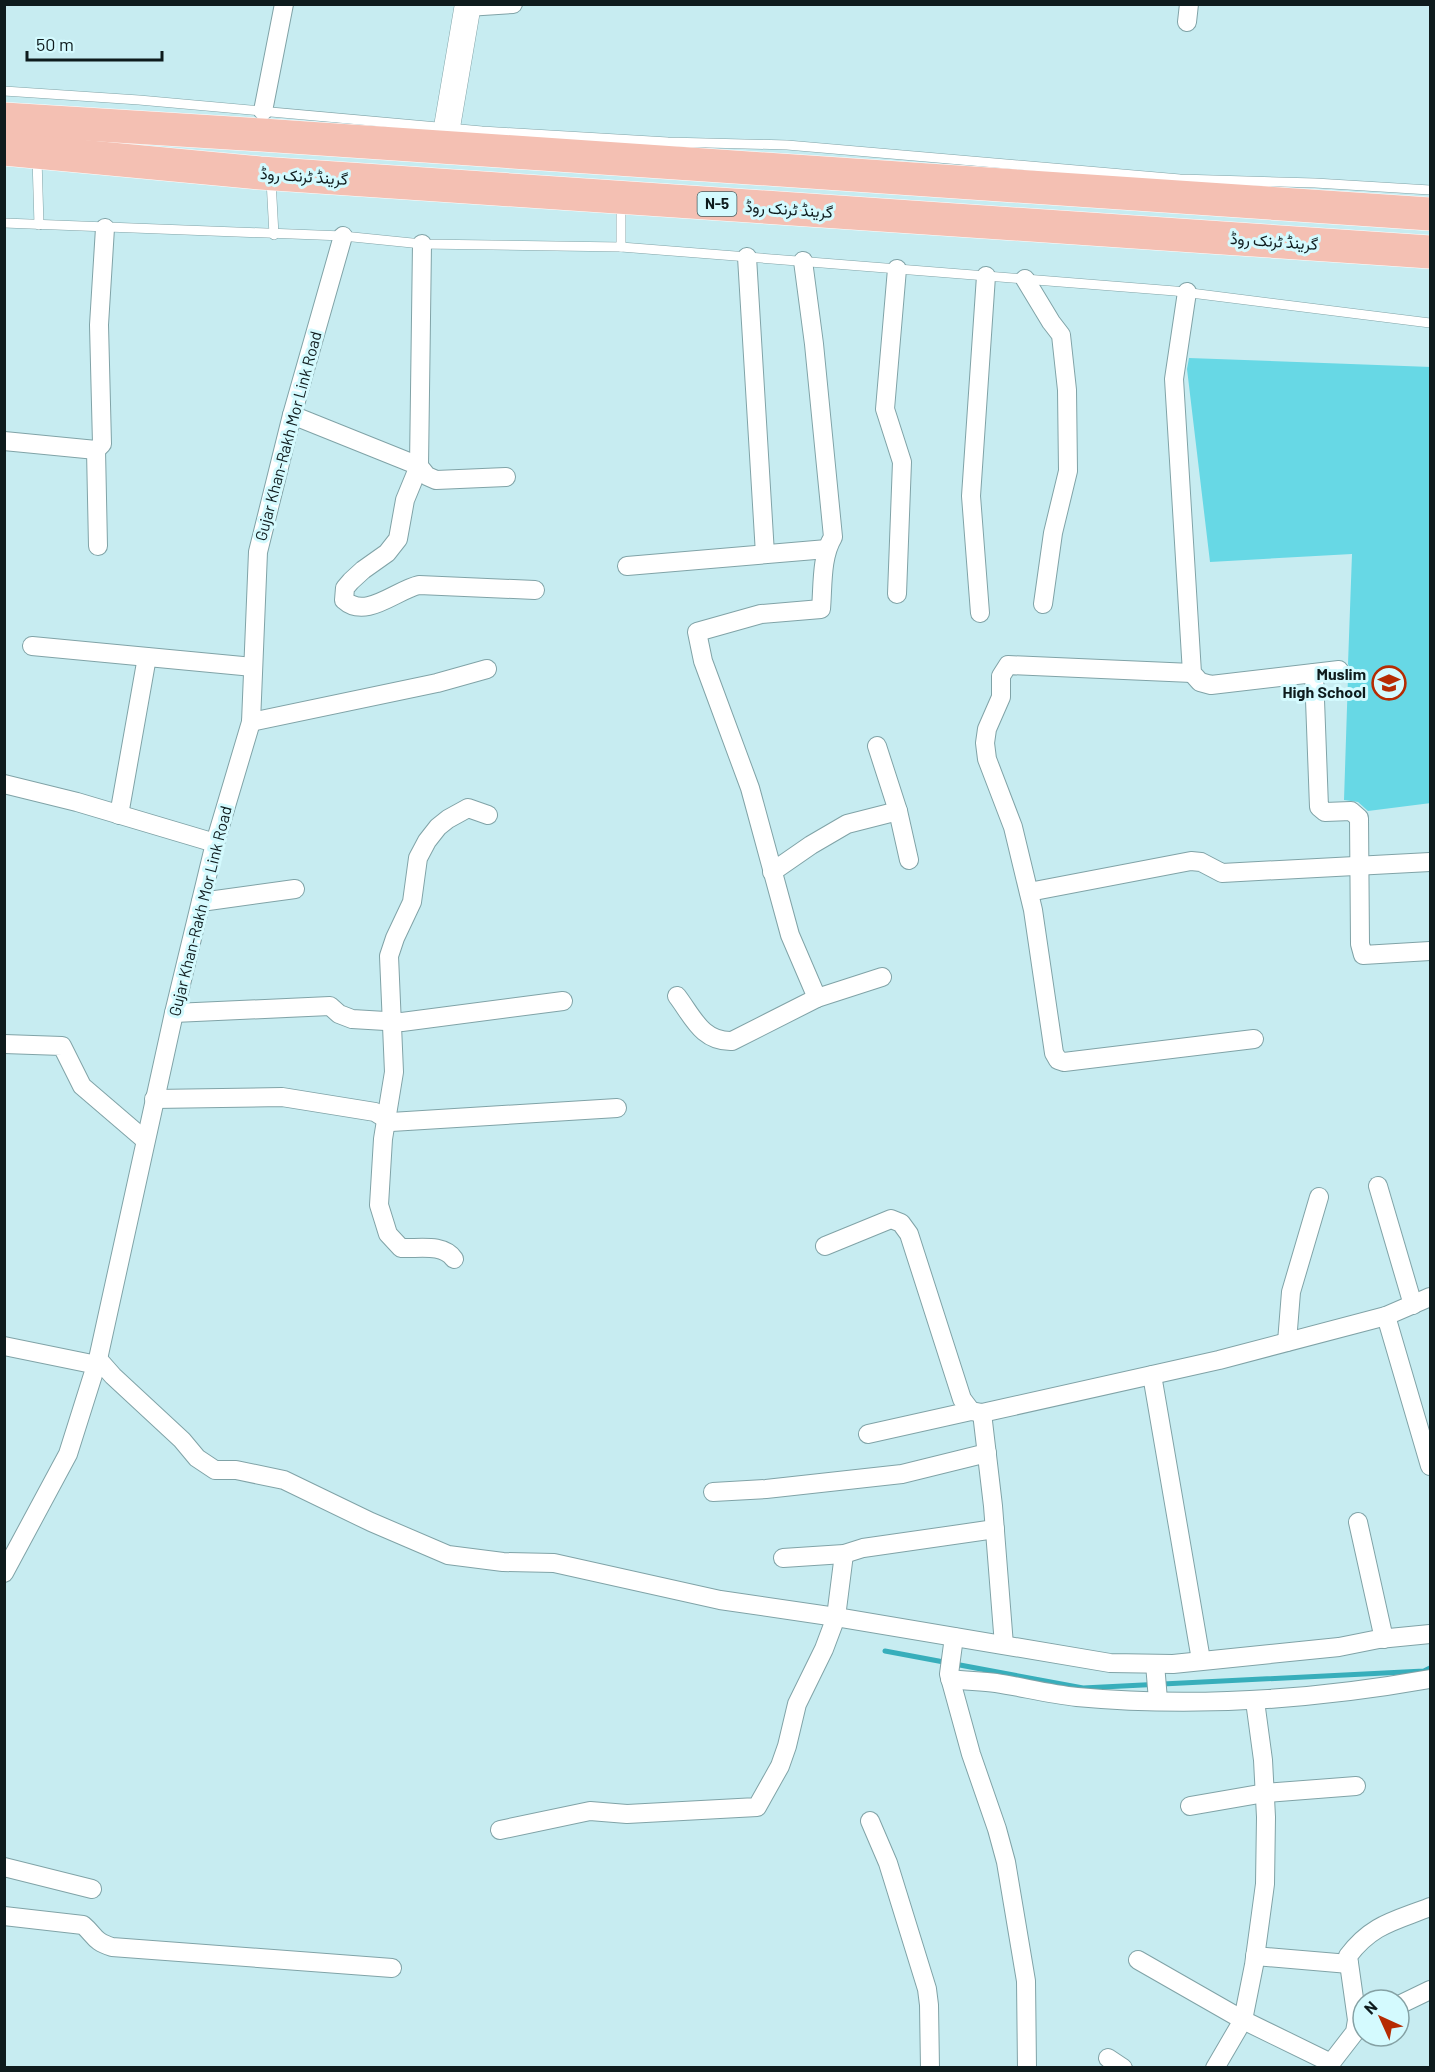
<svg xmlns="http://www.w3.org/2000/svg" width="1435" height="2072" viewBox="0 0 1435 2072" font-family="Barlow,Vazirmatn,sans-serif">
<style>
.lines{fill:none;stroke-linecap:round;stroke-linejoin:round}
.stream{stroke:#37aebb;stroke-width:5}
.building{fill:#67d8e5}
.lane-casing{stroke:#80a3a7;stroke-width:10}
.street-casing{stroke:#80a3a7;stroke-width:20}
.secondary-casing{stroke:#80a3a7;stroke-width:27}
.highway-casing{stroke:#fff;stroke-width:34}
.lane{stroke:#fff;stroke-width:9}
.street{stroke:#fff;stroke-width:18}
.secondary{stroke:#fff;stroke-width:26}
.highway{stroke:#f4c0b3;stroke-width:33}
.labels{text-anchor:middle;stroke-width:6;stroke-linejoin:round;paint-order:stroke}
.shield{fill:#d4fafe;stroke:#495e60;stroke-width:1.5}
.shield-label{font-size:15px;font-weight:bold;fill:#0e1b1d}
.street-label{font-size:16px;fill:#0e1b1d;stroke:#d4fafe}
.poi-label{font-size:16px;font-weight:bold;fill:#0e1b1d;stroke:#d4fafe;text-anchor:end}
</style>
<rect width="100%" height="100%" fill="#c7ecf1"/>
<g class="lines">
<polyline class="stream" points="885,1651 1083,1688 1424,1671 1430,1668"/>
</g>
<polygon class="building" points="1189,358 1431,367 1431,803 1368,811 1358,802 1344,800 1348,677 1350,669 1348,664 1352,554 1210,562 1187,369"/>
<g class="lines">
<defs>
<g id="lane">
<polyline points="4,91 139,100 482,131 668,142 787,145 1180,179 1315,183 1430,190"/>
<polyline points="37,158 39,225"/>
<polyline points="271,180 274,235"/>
<polyline points="621,204 621,247"/>
<polyline points="4,223 343,236 422,244 621,247 1175,291 1430,323"/>
</g>
<g id="street">
<polyline points="467,7 513,4"/>
<polyline points="1187,22 1189,4"/>
<polyline points="263,111 284,4"/>
<polyline points="422,244 419,466 427,476 436,480 506,477"/>
<polyline points="747,257 765,554"/>
<path d="M 803,261 L 814,344 L 833,537 C 821,557 823,585 821,609 L 761,614 L 697,632 L 703,661 L 750,788 L 790,935 L 817,998"/>
<polyline points="1025,279 1051,322 1061,335 1067,390 1068,471 1053,533 1043,604"/>
<polyline points="1187,292 1174,379 1192,673 1200,682 1211,685 1339,670"/>
<path d="M 292,415 L 419,466 L 405,500 L 398,539 L 387,553 L 363,570 L 351,581 L 345,588 L 344,600 C 366,620 396,590 419,585 L 535,590"/>
<polyline points="4,441 96,450 102,444 99,325 105,228"/>
<polyline points="96,450 98,546"/>
<polyline points="627,566 827,549"/>
<polyline points="897,594 902,462 885,409 897,269"/>
<polyline points="980,613 971,496 986,276"/>
<polyline points="32,646 253,667"/>
<polyline points="1192,673 1008,665 1001,676 1001,697 987,729 985,743 987,759 1013,827 1033,910 1054,1053 1058,1060 1064,1062 1254,1039"/>
<polyline points="1314,673 1319,807 1325,812 1351,811 1359,818 1360,944 1363,955 1430,951"/>
<polyline points="251,722 437,683 487,669"/>
<polyline points="877,746 898,811 909,860"/>
<polyline points="4,784 77,802 215,843"/>
<polyline points="119,815 147,657"/>
<polyline points="772,872 811,845 847,824 898,811"/>
<polyline points="1029,892 1191,861 1201,862 1222,873 1430,862"/>
<polyline points="201,902 295,889"/>
<path d="M 677,996 C 693,1017 702,1042 732,1041 L 817,998 L 882,977"/>
<polyline points="174,1013 330,1006 339,1014 352,1019 402,1022 563,1001"/>
<polyline points="4,1044 62,1046 82,1086 145,1140"/>
<polyline points="154,1099 282,1097 375,1112 391,1122 617,1108"/>
<polyline points="1378,1186 1413,1305"/>
<polyline points="825,1246 891,1219 901,1223 909,1234 962,1399 971,1411"/>
<path d="M 454,1259 C 443,1243 418,1249 401,1248 L 388,1234 L 379,1205 L 383,1139 L 394,1072 L 389,956 L 395,938 L 412,902 L 418,858 L 427,841 L 438,827 L 448,819 L 468,808 L 488,815"/>
<polyline points="1386,1316 1430,1466"/>
<polyline points="1287,1342 1291,1292 1319,1197"/>
<polyline points="4,1346 97,1365"/>
<polyline points="98,1359 113,1376 182,1440 197,1458 215,1470 236,1470 284,1480 371,1522 448,1555 503,1562 554,1563 720,1600 836,1617 1110,1663 1173,1664 1339,1647 1379,1639 1430,1634"/>
<polyline points="1152,1375 1201,1660"/>
<polyline points="982,1413 993,1506 1004,1645"/>
<polyline points="868,1434 971,1411 982,1413 1219,1360 1386,1316 1430,1297"/>
<polyline points="713,1492 766,1489 902,1474 987,1453"/>
<polyline points="1358,1522 1384,1639"/>
<polyline points="783,1558 844,1554 863,1548 995,1529"/>
<polyline points="4,1573 68,1454 98,1359 174,1013 215,843 251,722 258,552 292,415 343,236"/>
<polyline points="954,1637 949,1674 971,1754 997,1829 1006,1862 1026,1981 1027,2068"/>
<polyline points="1155,1664 1158,1700"/>
<path d="M 950,1679 C 965,1681 981,1681 996,1683 C 1022,1687 1049,1694 1077,1697 C 1196,1708 1312,1700 1430,1679"/>
<polyline points="1190,1806 1265,1793 1356,1786"/>
<polyline points="870,1821 888,1863 927,1989 929,2005 930,2068"/>
<polyline points="500,1830 590,1811 627,1814 757,1807 780,1766 787,1746 797,1704 824,1649 836,1617 844,1554"/>
<polyline points="4,1867 92,1889"/>
<path d="M 4,1916 L 83,1925 C 96,1936 93,1941 112,1947 L 392,1968"/>
<polyline points="1255,1956 1349,1964"/>
<path d="M 1138,1960 L 1243,2020 L 1331,2063 L 1355,2032 L 1357,2020 L 1348,1956 C 1372,1924 1395,1921 1430,1907"/>
<polyline points="1399,2005 1430,1990"/>
<polyline points="1108,2058 1123,2068"/>
<polyline points="1215,2068 1243,2020 1254,1965 1265,1884 1266,1817 1263,1760 1255,1701"/>
</g>
<polyline id="secondary" points="447,127 468,4"/>
<g id="highway">
<polyline points="4,119 262,135 1430,214"/>
<polyline points="4,149 260,173 1430,252"/>
</g>
</defs>
<use href="#lane" class="lane-casing"/>
<use href="#street" class="street-casing"/>
<use href="#secondary" class="secondary-casing"/>
<use href="#highway" class="highway-casing"/>
<use href="#lane" class="lane"/>
<use href="#street" class="street"/>
<use href="#secondary" class="secondary"/>
<use href="#highway" class="highway"/>
</g>
<defs>
<symbol id="school-ring" viewBox="-11 -11 22 22"><circle r="9.5" fill="#d4fafe" stroke="#b62b02" stroke-width="1.5"/><path d="M0-5L7-2L0 1L-7-2ZM-4 1L0 2.5L4 1V4Q0 6-4 4Z" fill="#b62b02"/></symbol>
</defs>
<g fill-rule="evenodd">
<use href="#school-ring" x="1370" y="664" width="38" height="38"/>
</g>
<g class="labels">
<rect class="shield" x="697.5" y="192" width="39" height="24" rx="4.5"/>
<g class="shield-label">
<text x="717" y="209">N-5</text>
</g>
<g class="street-label">
<text transform="translate(304 176) rotate(4)" y="6">گرینڈ ٹرنک روڈ</text>
<text transform="translate(789 209) rotate(4)" y="6">گرینڈ ٹرنک روڈ</text>
<text transform="translate(1274 241) rotate(4)" y="6">گرینڈ ٹرنک روڈ</text>
<text transform="translate(288 436) rotate(-75)" y="6">Gujar Khan-Rakh Mor Link Road</text>
<text transform="translate(200 911) rotate(-76)" y="6">Gujar Khan-Rakh Mor Link Road</text>
</g>
<g class="poi-label">
<text x="1366" y="680">Muslim<tspan x="1366" dy="18">High School</tspan></text>
</g>
</g>
<rect width="1435" height="2072" fill="none" stroke="#0e1b1d" stroke-width="12"/>
<g transform="translate(1381 2018) rotate(315)"><circle r="28" fill="#d4fafe" stroke="#85a1a4" stroke-width="1.5"/>
<path d="M0-4.5L10 22L0 15L-10 22Z" fill="#b62b02"/>
<text y="-9" font-size="16" font-weight="bold" text-anchor="middle" fill="#0e1b1d">N</text>
</g>
<path d="M27 51v9h135v-9" fill="none" stroke="#0e1b1d" stroke-width="3"/>
<text x="36" y="51" font-size="18" fill="#0e1b1d" stroke="#d4fafe" stroke-width="4.5" paint-order="stroke">50 m</text>
</svg>
